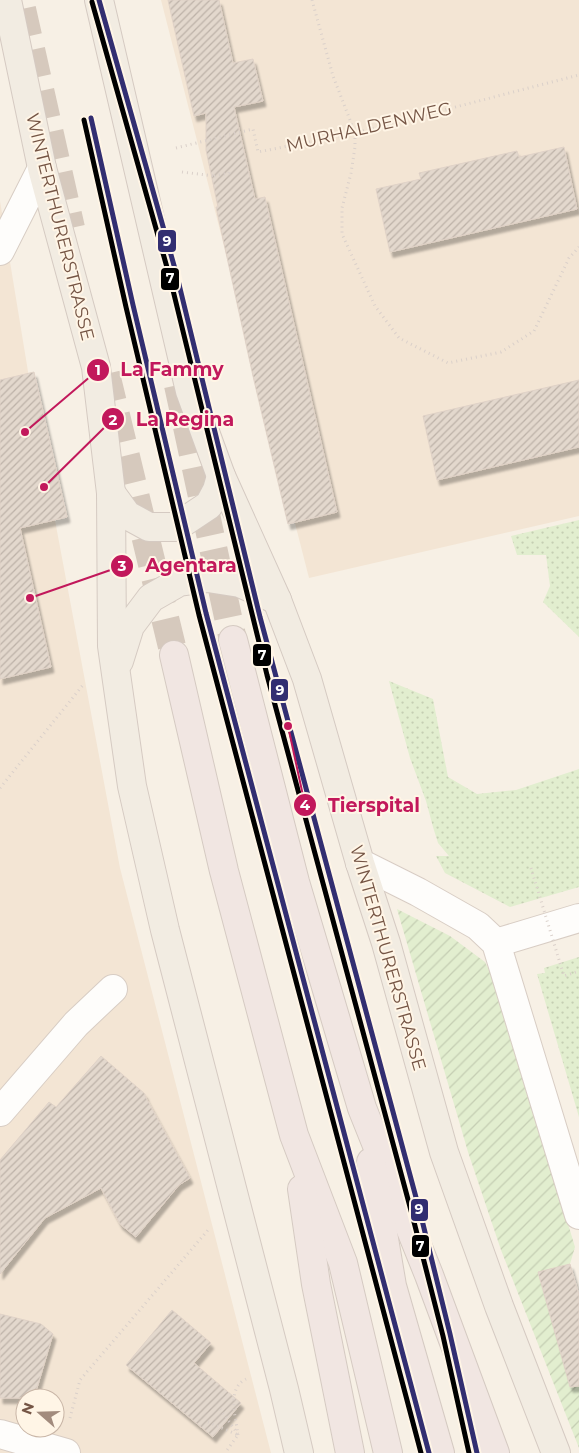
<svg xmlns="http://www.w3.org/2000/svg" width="579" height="1453" viewBox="0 0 579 1453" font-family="Montserrat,sans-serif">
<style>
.residential{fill:#f3e5d4;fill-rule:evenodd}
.grass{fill:url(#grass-dots)}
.garden{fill:url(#garden-furrows)}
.building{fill:url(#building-hatch);stroke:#e0d2c7;filter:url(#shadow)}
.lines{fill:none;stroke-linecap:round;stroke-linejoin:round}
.highway-tunnel{stroke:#d6c9bd;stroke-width:28;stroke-dasharray:28 14;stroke-linecap:butt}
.minor-casing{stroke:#d8cdc4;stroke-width:30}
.major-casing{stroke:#d5cac2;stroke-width:30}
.highway-casing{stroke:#d5cac2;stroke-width:30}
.path{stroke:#dad0ca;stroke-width:3;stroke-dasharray:1 4;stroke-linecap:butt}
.minor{stroke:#fefdfb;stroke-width:28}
.major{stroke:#f2ece2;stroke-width:28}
.highway{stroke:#f1e6e2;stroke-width:28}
.path-bridge{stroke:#dad0ca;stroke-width:3;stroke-dasharray:1 4;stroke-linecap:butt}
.tram-1-casing{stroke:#fff5e6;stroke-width:9}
.tram-2-casing{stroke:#fff5e6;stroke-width:9}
.tram-1{stroke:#322e71;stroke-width:5}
.tram-2{stroke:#000;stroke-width:5}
.labels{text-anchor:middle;stroke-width:4;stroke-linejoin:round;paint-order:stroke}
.street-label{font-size:18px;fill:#755545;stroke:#fff5e6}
.leader{fill:none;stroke:#c2185b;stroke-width:2}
.callout-dot{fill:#c2185b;stroke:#fff5e6;stroke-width:2}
.mark-label{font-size:15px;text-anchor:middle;font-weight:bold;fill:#fff}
.callout-label{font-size:19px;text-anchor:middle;font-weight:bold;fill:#c2185b;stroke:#fff5e6;stroke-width:4;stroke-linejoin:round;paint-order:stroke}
.line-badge{stroke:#fff5e6;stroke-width:2}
.badge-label{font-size:14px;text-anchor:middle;font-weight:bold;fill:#fff}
</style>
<defs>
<pattern id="grass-dots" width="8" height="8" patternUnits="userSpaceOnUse" patternTransform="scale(1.25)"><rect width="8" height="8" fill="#e2eecf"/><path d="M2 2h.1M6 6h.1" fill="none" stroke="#c5ceb3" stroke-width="1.8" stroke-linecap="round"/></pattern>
<pattern id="garden-furrows" width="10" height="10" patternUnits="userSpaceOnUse" patternTransform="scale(1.25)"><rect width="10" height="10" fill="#e2eecf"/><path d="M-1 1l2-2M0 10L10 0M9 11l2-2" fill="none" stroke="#c5ceb3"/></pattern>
<pattern id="building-hatch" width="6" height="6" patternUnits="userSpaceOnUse" patternTransform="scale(1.25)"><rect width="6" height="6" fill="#e3d8cd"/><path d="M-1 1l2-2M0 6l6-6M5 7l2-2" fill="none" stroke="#bdb2a8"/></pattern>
<filter id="shadow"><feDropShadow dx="3" dy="5.5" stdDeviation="1" flood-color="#0004"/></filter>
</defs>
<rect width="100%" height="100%" fill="#f7f0e5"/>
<g class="residential">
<polygon points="161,0 579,0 579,516 309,578"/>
<path d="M 0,201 L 34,408 L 120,868 L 271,1453 L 0,1453 ZM 25,1398 L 55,1398 L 55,1428 L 25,1428 Z"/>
</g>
<g class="grass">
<polygon points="579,520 579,637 543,602 550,586 546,555 517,555 511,536"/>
<polygon points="389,681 433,699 448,777 477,794 516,790 579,769 579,887 510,907 445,873 436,856 449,856 438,843 433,827 426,801 410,758"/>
<polygon points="579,957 579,1117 537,974 545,973 544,968"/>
</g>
<polygon class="garden" points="397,909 450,936 485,962 496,984 575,1247 570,1264 538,1273 555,1333 579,1326 579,1448 501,1250 468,1152"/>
<g class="building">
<polygon points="168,0 219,0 233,63 253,59 263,101 234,107 255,199 265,197 337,512 288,524 253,376 216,207 218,207 206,150 206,113 194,116"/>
<polygon points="564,147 577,209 390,252 376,189 421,179 419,173 517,151 519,157"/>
<polygon points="34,372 67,517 20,528 51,667 0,679 0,380"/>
<polygon points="579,380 579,447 437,480 423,416"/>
<polygon points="101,1056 145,1094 145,1096 190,1178 179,1185 136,1237 120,1224 101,1188 45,1218 0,1274 0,1160 49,1102 56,1107"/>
<polygon points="570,1264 579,1295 579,1386 570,1387 538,1272"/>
<polygon points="172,1310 211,1343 194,1363 241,1403 213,1437 126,1365"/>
<polygon points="0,1314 41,1324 53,1334 34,1398 0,1398"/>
</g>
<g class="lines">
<g class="highway-tunnel">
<polyline points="22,9 71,228"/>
<polyline points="106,374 174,655"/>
<polyline points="178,385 233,640"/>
</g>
<defs>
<g id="minor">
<polyline points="0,251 42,168"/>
<polyline points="360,863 418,892 478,926 496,943 579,1215"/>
<polyline points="496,943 579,918"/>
<polyline points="0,1112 76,1024 113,989"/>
<polyline points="0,1434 66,1453"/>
</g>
<g id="major">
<polyline points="7,0 42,168 96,367 111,493 112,646 132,786 165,930 284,1389 299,1453"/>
<polyline points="99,0 190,391 221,476 277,600 307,679 360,863 386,943 444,1152 499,1306 556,1453"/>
<polyline points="111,493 127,515 149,527 176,527 209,505 217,490 221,476"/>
<polyline points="119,661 130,626 151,598 179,582 208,578 240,583 277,600"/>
</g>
<g id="highway">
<polyline points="233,640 295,882 362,1108 429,1275 495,1453"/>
<polyline points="174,655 224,871 294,1135 343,1263 388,1453"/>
<polyline points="371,1162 392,1286 440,1453"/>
<polyline points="302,1189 316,1284 350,1453"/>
</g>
</defs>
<use href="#minor" class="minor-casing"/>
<use href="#major" class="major-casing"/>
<use href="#highway" class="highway-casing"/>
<g class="path">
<polyline points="312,0 333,76 355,133 355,147 351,173 342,208 342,234 375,306 399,338 448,363 501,352 534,331 569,258 579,247"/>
<polyline points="176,148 253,129 258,152 355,133 579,75"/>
<polyline points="182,172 214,176 215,174"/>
<polyline points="214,176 229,173 229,171"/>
<polyline points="0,788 83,685"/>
<polyline points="560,963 564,976 579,971"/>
<polyline points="220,1409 238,1434"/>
<polyline points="70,1418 80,1380 208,1230"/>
<polyline points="208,1422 238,1435 225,1453"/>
<path d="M 238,1435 C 236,1417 226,1389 246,1379"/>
</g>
<use href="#minor" class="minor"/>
<use href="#major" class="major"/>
<use href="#highway" class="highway"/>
<polyline class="path-bridge" points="531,868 560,963"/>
<defs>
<g id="tram-1">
<polyline points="99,0 177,276 260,617 421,1216 450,1334 477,1453"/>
<polyline points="91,118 133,305 206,613 429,1453"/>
</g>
<g id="tram-2">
<polyline points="92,2 170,278 267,675 413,1218 443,1336 469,1453"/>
<polyline points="84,120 126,307 199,615 421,1453"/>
</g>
</defs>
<use href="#tram-1" class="tram-1-casing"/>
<use href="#tram-2" class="tram-2-casing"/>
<use href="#tram-1" class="tram-1"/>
<use href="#tram-2" class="tram-2"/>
</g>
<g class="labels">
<g class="street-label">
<text transform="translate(369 127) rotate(-13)" y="6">MURHALDENWEG</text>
<text transform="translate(60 227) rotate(76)" y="6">WINTERTHURERSTRASSE</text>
<text transform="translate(388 958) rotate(74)" y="6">WINTERTHURERSTRASSE</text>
</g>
</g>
<path class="leader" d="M25 432L98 370M44 487L113 419M30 598L122 566M288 726L305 805"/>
<g class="callout-dot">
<circle cx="25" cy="432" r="5"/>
<circle cx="44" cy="487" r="5"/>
<circle cx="30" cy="598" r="5"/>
<circle cx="288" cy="726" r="5"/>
<circle cx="98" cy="370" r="12"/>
<circle cx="113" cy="419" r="12"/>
<circle cx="122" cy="566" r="12"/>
<circle cx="305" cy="805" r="12"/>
</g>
<g class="mark-label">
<text x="98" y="375">1</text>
<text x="113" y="425">2</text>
<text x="122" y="571">3</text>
<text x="305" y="810">4</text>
</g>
<g class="callout-label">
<text x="172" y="376">La Fammy</text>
<text x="185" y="426">La Regina</text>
<text x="191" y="572">Agentara</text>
<text x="374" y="812">Tierspital</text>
</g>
<g class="line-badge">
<rect x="157" y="229" width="20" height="24" rx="5" fill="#322e71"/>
<rect x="160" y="267" width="20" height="24" rx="5" fill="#000"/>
<rect x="252" y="643" width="20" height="24" rx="5" fill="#000"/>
<rect x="270" y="678" width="19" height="24" rx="5" fill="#322e71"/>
<rect x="410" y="1198" width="19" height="24" rx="5" fill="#322e71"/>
<rect x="411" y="1234" width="19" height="24" rx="5" fill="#000"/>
</g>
<g class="badge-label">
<text x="167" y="246">9</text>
<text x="170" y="283">7</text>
<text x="262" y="660">7</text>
<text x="280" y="695">9</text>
<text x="419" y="1214">9</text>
<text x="420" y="1251">7</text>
</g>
<g transform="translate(40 1413) rotate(290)"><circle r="24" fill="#fff5e6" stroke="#c8b5a6"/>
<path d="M0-4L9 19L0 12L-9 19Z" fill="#a28b7d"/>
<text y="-8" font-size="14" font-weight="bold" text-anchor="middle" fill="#755545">N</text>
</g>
</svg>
